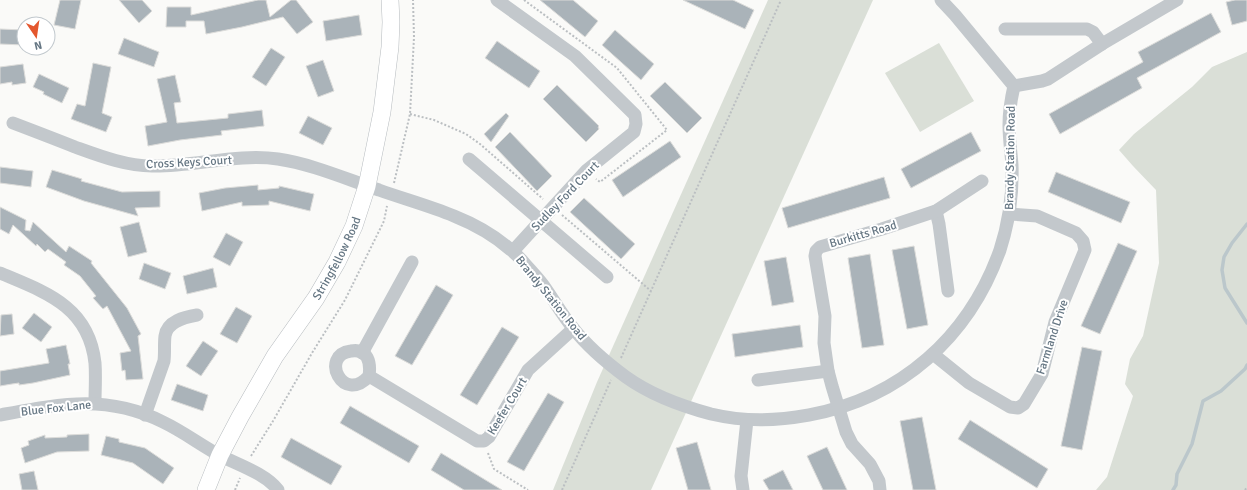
<svg xmlns="http://www.w3.org/2000/svg" width="1247" height="490" viewBox="0 0 1247 490" font-family="Signika,sans-serif">
<style>
.green{fill:#dadfd7}
.lines{fill:none;stroke-linecap:round;stroke-linejoin:round}
.stream{stroke:#bbc7cb;stroke-width:3.5}
.building{fill:#aab3b9;stroke:#dcdcda}
.major-casing{stroke:#b5babe;stroke-width:18}
.path{stroke:#bbbfc2;stroke-width:2;stroke-dasharray:2 2;stroke-linecap:butt}
.minor{stroke:#c3c8cc;stroke-width:13}
.major{stroke:#fff;stroke-width:17}
.labels{text-anchor:middle;stroke-width:4;stroke-linejoin:round;paint-order:stroke}
.street-label{font-size:12px;fill:#657683;stroke:#fff}
</style>
<rect width="100%" height="100%" fill="#fafaf8"/>
<g class="green">
<polygon points="768,0 873,0 651,490 553,490 597,382"/>
<polygon points="939,43 974,101 920,132 885,73"/>
<polygon points="1247,52 1247,490 1096,490 1107,477 1133,396 1125,384 1130,359 1143,336 1159,263 1156,190 1133,166 1119,150 1134,134 1192,87 1212,67"/>
</g>
<g class="lines">
<g class="stream">
<polyline points="1247,224 1232,243 1224,257 1222,270 1225,288 1247,323"/>
<polyline points="1173,490 1176,485 1177,474 1192,444 1203,401 1221,391 1245,369 1247,365"/>
</g>
</g>
<g class="building">
<polygon points="60,0 81,0 75,29 54,25"/>
<polygon points="119,0 142,0 152,11 139,23"/>
<polygon points="258,0 266,0 270,17 291,0 296,0 313,22 297,34 283,17 242,27 206,34 204,21 186,21 186,27 166,27 167,7 191,7 191,15"/>
<polygon points="540,0 573,0 598,21 585,37"/>
<polygon points="683,0 733,0 754,10 745,29"/>
<polygon points="1235,0 1247,0 1247,21 1232,25 1226,2"/>
<polygon points="1211,13 1221,32 1137,78 1142,88 1060,134 1049,114 1143,62 1138,52"/>
<polygon points="359,15 362,35 326,41 323,21"/>
<polygon points="0,29 24,30 24,45 0,44"/>
<polygon points="615,30 654,64 641,80 602,45"/>
<polygon points="124,38 159,52 154,67 118,54"/>
<polygon points="497,41 540,71 529,88 485,58"/>
<polygon points="271,48 285,57 266,86 252,77"/>
<polygon points="323,60 334,91 318,97 306,66"/>
<polygon points="93,63 111,67 102,113 112,117 106,132 71,119 77,104 85,106"/>
<polygon points="23,64 26,83 12,85 12,82 0,84 0,67"/>
<polygon points="39,74 69,88 62,103 43,94 44,92 33,87"/>
<polygon points="175,75 181,102 174,103 177,123 228,118 228,114 262,110 264,126 221,131 222,135 180,140 148,146 145,126 167,122 157,79"/>
<polygon points="665,82 702,118 687,133 650,96"/>
<polygon points="557,85 599,126 598,127 599,129 586,142 543,99"/>
<polygon points="506,113 509,116 491,142 484,134"/>
<polygon points="308,116 332,128 323,145 299,133"/>
<polygon points="510,132 552,176 537,191 495,147"/>
<polygon points="971,132 981,151 911,188 901,169"/>
<polygon points="670,141 681,157 623,197 612,180"/>
<polygon points="0,167 33,171 31,187 0,183"/>
<polygon points="52,170 82,179 81,181 122,192 160,191 160,207 135,208 138,216 84,201 46,187"/>
<polygon points="1056,172 1130,202 1121,223 1048,192"/>
<polygon points="884,177 890,198 788,228 782,208"/>
<polygon points="258,185 258,190 279,188 279,186 314,194 310,211 269,201 269,205 242,206 242,202 202,211 199,193 225,188"/>
<polygon points="584,198 635,244 621,259 570,212"/>
<polygon points="0,207 26,220 25,230 30,231 33,222 66,252 69,246 92,261 91,263 127,308 141,334 138,336 143,379 126,380 125,370 122,371 120,353 131,351 107,306 103,309 93,298 96,296 80,276 64,265 66,262 48,249 45,252 37,244 36,246 13,225 9,234 0,229"/>
<polygon points="139,222 147,252 128,257 120,227"/>
<polygon points="226,233 243,242 230,266 213,257"/>
<polygon points="1118,243 1137,251 1100,334 1081,326"/>
<polygon points="914,246 928,325 907,329 892,250"/>
<polygon points="870,254 884,345 862,348 848,258"/>
<polygon points="786,257 794,302 772,306 764,261"/>
<polygon points="144,263 171,273 165,289 139,279"/>
<polygon points="213,268 217,287 187,294 183,276"/>
<polygon points="436,285 453,295 412,365 395,356"/>
<polygon points="236,307 252,316 237,343 220,334"/>
<polygon points="34,313 52,327 41,342 22,328"/>
<polygon points="12,314 14,334 0,336 1,315"/>
<polygon points="800,325 803,347 735,357 732,334"/>
<polygon points="502,327 519,337 477,405 460,395"/>
<polygon points="203,341 218,351 201,376 186,366"/>
<polygon points="66,345 70,364 68,364 70,375 33,383 19,385 19,383 12,384 0,386 0,371 49,363 46,349"/>
<polygon points="1082,347 1102,351 1082,450 1061,446"/>
<polygon points="177,384 208,395 203,411 171,400"/>
<polygon points="548,393 564,402 524,471 507,462"/>
<polygon points="350,406 419,446 409,463 340,423"/>
<polygon points="922,417 936,490 913,490 900,421"/>
<polygon points="970,420 1048,469 1037,488 958,439"/>
<polygon points="89,434 89,451 57,452 25,463 21,448 29,445 28,441 45,435 45,438 67,437 67,435"/>
<polygon points="106,436 119,439 119,442 145,448 174,468 163,484 133,463 101,455"/>
<polygon points="291,438 342,466 331,485 281,457"/>
<polygon points="697,442 711,490 688,490 676,448"/>
<polygon points="827,447 847,490 823,490 807,456"/>
<polygon points="441,453 502,490 464,490 431,470"/>
<polygon points="783,470 793,490 769,490 763,480"/>
<polygon points="34,471 38,490 22,490 19,474"/>
</g>
<g class="lines">
<defs>
<g id="major">
<path id="s1" d="M 206,490 L 220,455 L 240,417 L 275,356 L 316,298 L 337,262 L 354,226 L 367,186 L 382,112 L 390,47 L 391,22 L 390,0"/>
</g>
</defs>
<use href="#major" class="major-casing"/>
<g class="path">
<polyline points="524,0 617,68 667,130 600,182 596,179"/>
<polyline points="410,114 434,120 466,134 480,144 543,199"/>
<polyline points="394,183 410,114 414,37 413,0"/>
<polyline points="562,215 651,291"/>
<polyline points="621,358 781,0"/>
<polyline points="488,453 494,469 528,490"/>
<polyline points="251,456 273,421 312,353 345,300 384,221 387,206"/>
<polyline points="235,490 240,478"/>
<polyline points="562,490 611,380"/>
<polyline points="1245,490 1247,487"/>
</g>
<g class="minor">
<polyline points="497,0 575,56 635,115 636,124 634,132 587,170 513,251"/>
<polyline points="941,0 955,15 1014,86"/>
<polyline points="1005,29 1087,29 1093,32 1102,44"/>
<polyline points="1014,86 1042,81 1048,79 1102,44 1177,0"/>
<path d="M 13,123 C 34,131 55,139 75,147 C 100,156 126,166 152,166 C 193,167 238,153 278,159 C 312,164 346,179 379,190 C 404,199 430,206 454,216 C 474,224 495,236 511,250 C 516,254 521,259 525,264 C 532,272 540,280 546,289 C 555,302 563,316 573,328 C 587,346 607,363 626,377 C 651,395 681,406 711,414 C 745,422 775,421 809,415 C 901,398 969,337 1000,250 C 1009,222 1013,193 1012,165 C 1011,152 1009,138 1009,125 C 1009,112 1011,99 1014,86"/>
<polyline points="469,159 607,277"/>
<polyline points="936,211 939,224 948,291"/>
<path d="M 0,273 C 45,292 89,306 95,363 C 96,376 95,390 95,403"/>
<polyline points="362,353 412,262"/>
<polyline points="933,354 969,383 1010,407 1018,408 1024,404 1042,374 1055,322 1085,250 1083,241 1076,233 1037,216 1010,214"/>
<path d="M 369,376 C 371,363 368,348 351,351 C 319,355 343,405 369,376 L 477,441 L 484,441 L 489,437 L 528,370 L 573,329"/>
<polyline points="758,380 828,371"/>
<path d="M 0,415 C 60,404 106,394 163,422 C 184,432 202,446 221,456 C 239,465 266,474 278,490"/>
<path d="M 145,415 L 164,361 C 165,353 164,344 165,336 C 167,321 185,317 197,315"/>
<polyline points="743,490 741,476 747,420"/>
<polyline points="880,490 879,481 870,464 852,444 846,432 832,386 828,371 824,343 825,316 815,256 816,251 820,247 882,229 936,211 982,181"/>
</g>
<use href="#major" class="major"/>
</g>
<g class="labels">
<g class="street-label">
<text transform="translate(1010 158) rotate(-89)" y="4">Brandy Station Road</text>
<text transform="translate(189 162) rotate(-3)" y="4">Cross Keys Court</text>
<text transform="translate(565 196) rotate(-46)" y="4">Sudley Ford Court</text>
<text transform="translate(863 234) rotate(-16)" y="4">Burkitts Road</text>
<text dy="4" stroke="none"><textPath href="#s1" startOffset="267">Stringfellow Road</textPath></text>
<text transform="translate(551 298) rotate(51)" y="4">Brandy Station Road</text>
<text transform="translate(1052 337) rotate(-72)" y="4">Farmland Drive</text>
<text transform="translate(507 406) rotate(-59)" y="4">Keefer Court</text>
<text transform="translate(56 408) rotate(-6)" y="4">Blue Fox Lane</text>
</g>
</g>
<g transform="translate(36 36) rotate(167)"><circle r="19" fill="#ffffff" stroke="#c1c8cd"/>
<path d="M0-3L7 15L0 10L-7 15Z" fill="#e4572e"/>
<text y="-6" font-size="11" font-weight="bold" text-anchor="middle" fill="#657683">N</text>
</g>
</svg>
